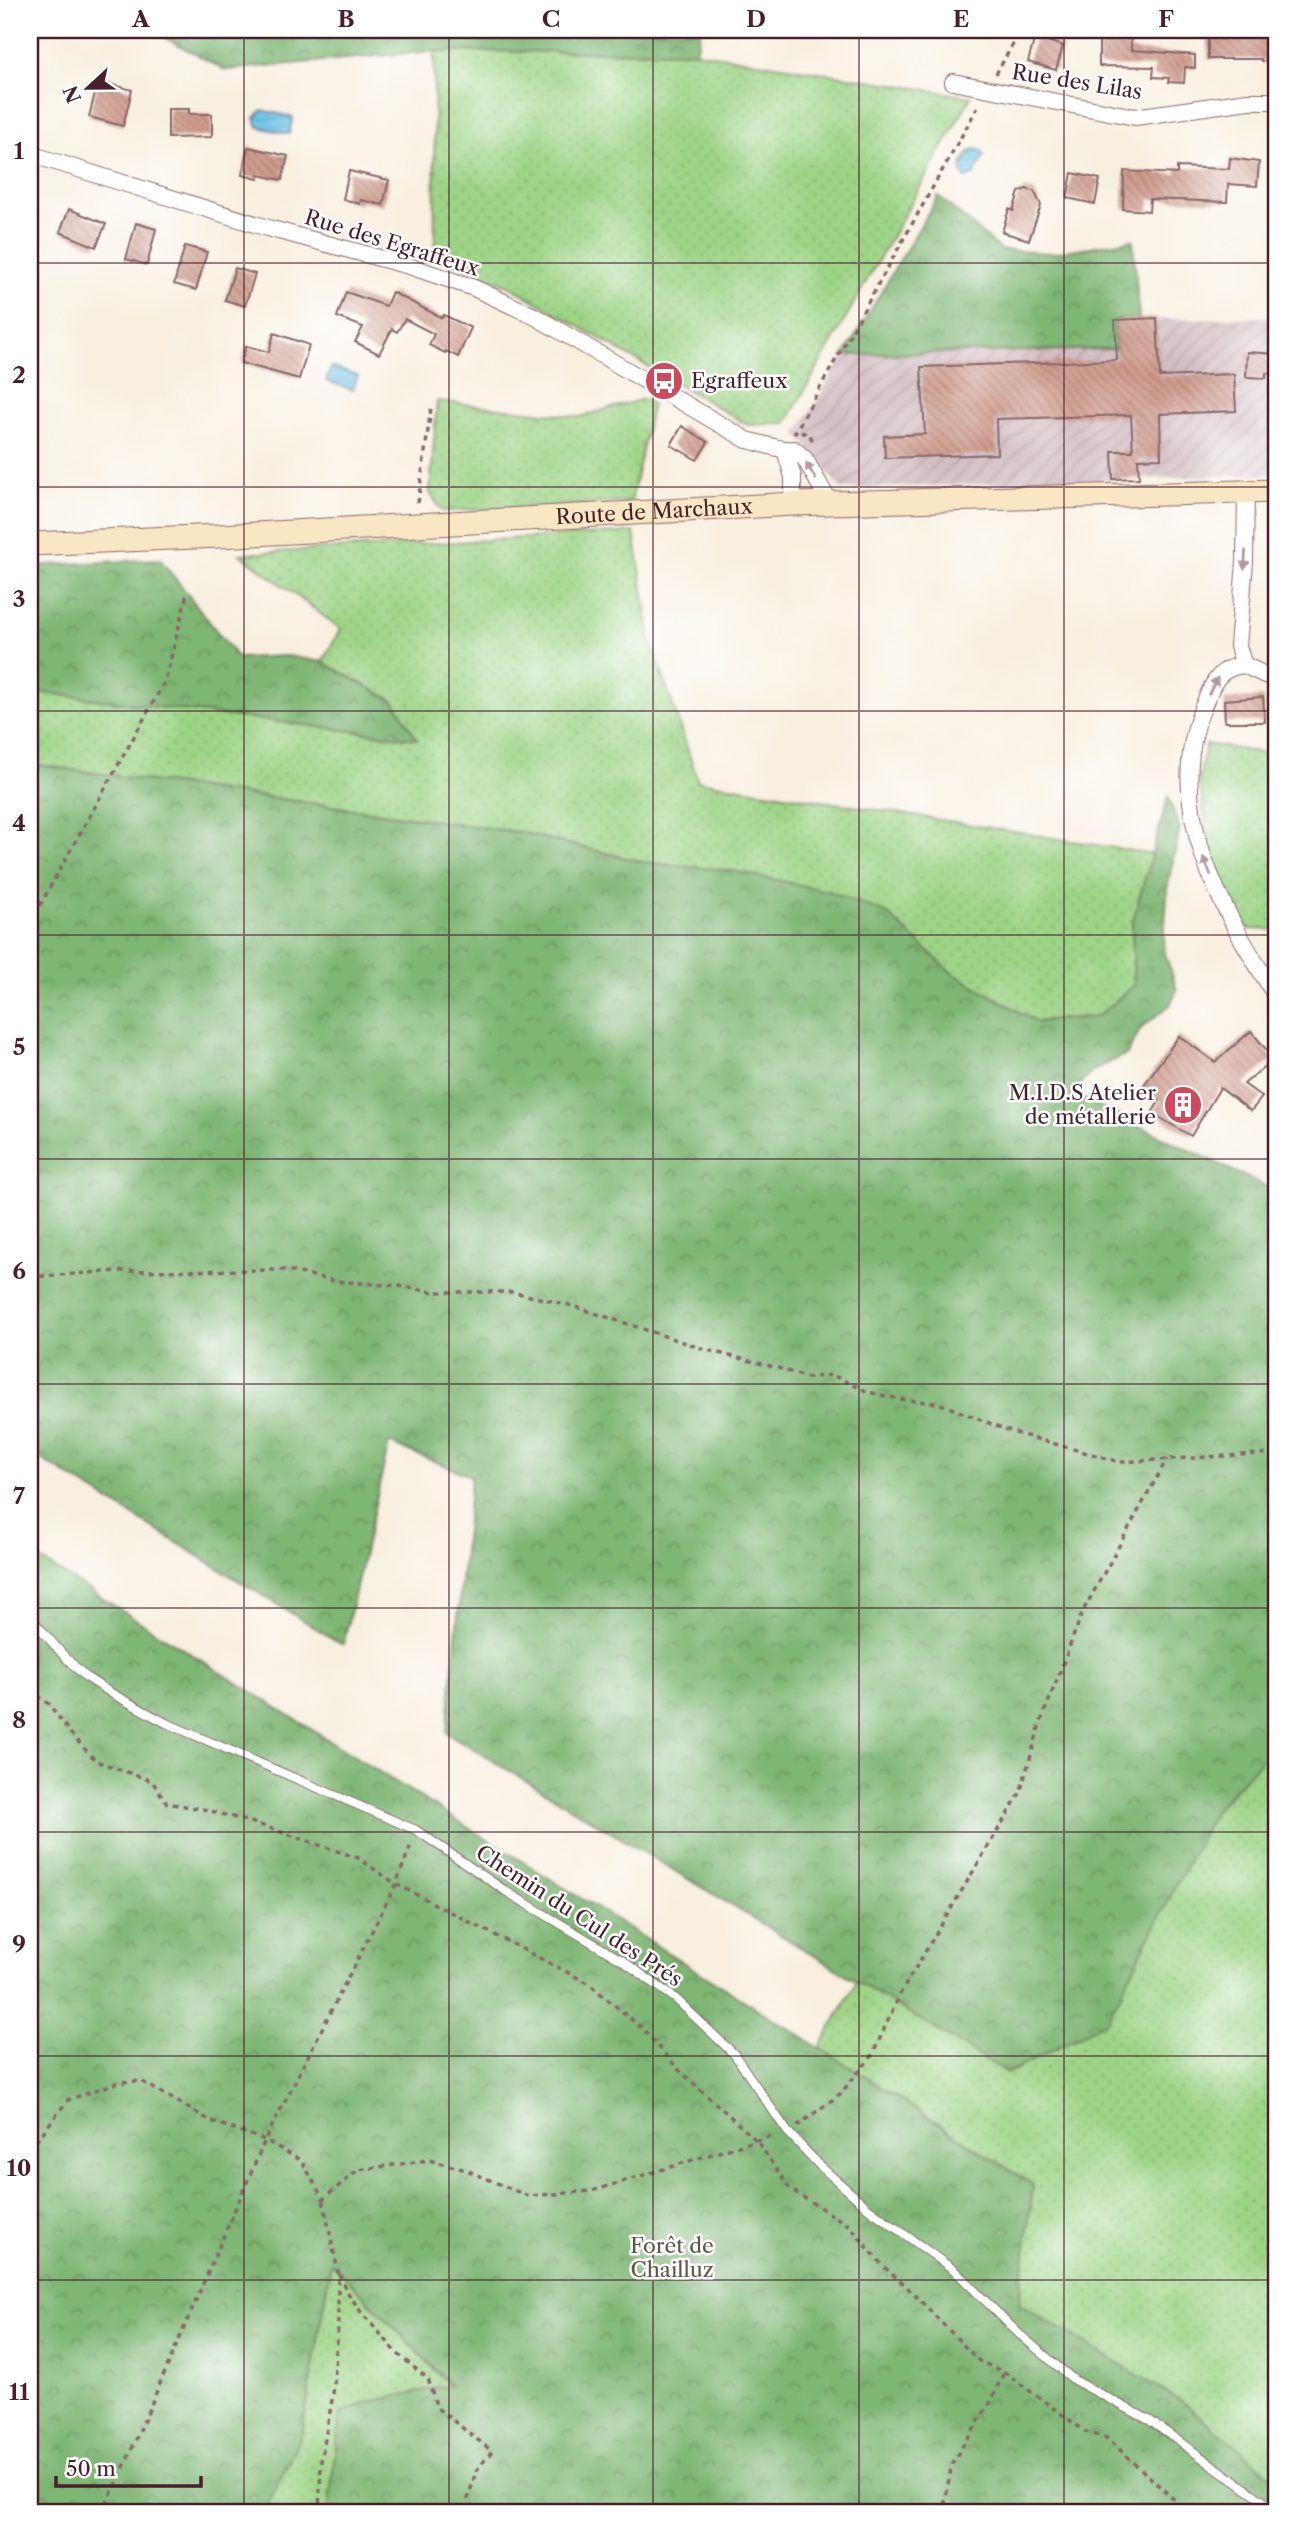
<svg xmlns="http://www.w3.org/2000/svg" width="1307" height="2543" viewBox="0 0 1307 2543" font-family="'Libre Caslon Text',serif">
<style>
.industrial{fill:url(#industrial-furrows)}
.grass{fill:url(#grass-dots);stroke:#747a58;stroke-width:2}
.forest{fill:url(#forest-crowns);stroke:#646a4f;stroke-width:2}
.water{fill:url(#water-rules);stroke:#5a708a;stroke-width:2}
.building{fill:url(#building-back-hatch)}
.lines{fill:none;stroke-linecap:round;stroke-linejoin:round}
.service-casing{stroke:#87686a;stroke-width:10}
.minor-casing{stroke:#87686a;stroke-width:18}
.secondary-casing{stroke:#87686a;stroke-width:25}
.path{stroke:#87686a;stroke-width:3.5;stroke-dasharray:5 5;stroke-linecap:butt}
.service{stroke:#fff;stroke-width:8}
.minor{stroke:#fff;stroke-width:16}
.secondary{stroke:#f9e7c3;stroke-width:23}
.oneway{fill:#ae9aa0}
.grid{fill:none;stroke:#4a1f2b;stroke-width:2;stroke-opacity:0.55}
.labels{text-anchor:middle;stroke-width:5;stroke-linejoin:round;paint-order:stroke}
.street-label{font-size:21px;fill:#4a1f2b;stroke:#fff}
.poi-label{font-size:21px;fill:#4a1f2b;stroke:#fff;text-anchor:start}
.park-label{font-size:21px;fill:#635546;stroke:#fff}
.neatline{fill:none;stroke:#4a1f2b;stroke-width:2.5}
.grid-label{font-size:23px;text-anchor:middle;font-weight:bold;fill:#4a1f2b}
</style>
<defs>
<pattern id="industrial-furrows" width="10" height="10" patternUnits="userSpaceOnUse" patternTransform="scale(1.75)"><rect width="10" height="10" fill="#d2bec2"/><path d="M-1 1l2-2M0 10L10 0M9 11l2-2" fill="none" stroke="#b6a3a7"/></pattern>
<pattern id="grass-dots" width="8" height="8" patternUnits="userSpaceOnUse" patternTransform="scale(1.75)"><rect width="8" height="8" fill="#9dd486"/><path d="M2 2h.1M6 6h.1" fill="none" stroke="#89b674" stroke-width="1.8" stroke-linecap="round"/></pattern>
<pattern id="forest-crowns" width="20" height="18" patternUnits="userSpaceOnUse" patternTransform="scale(1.75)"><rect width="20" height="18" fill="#7eb673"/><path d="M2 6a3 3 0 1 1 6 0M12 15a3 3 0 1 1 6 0" fill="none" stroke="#69935f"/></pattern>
<pattern id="water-rules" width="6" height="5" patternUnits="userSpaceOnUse" patternTransform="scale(1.75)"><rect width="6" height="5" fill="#6bc2e8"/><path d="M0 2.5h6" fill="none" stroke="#5ea6c7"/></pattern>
<pattern id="building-back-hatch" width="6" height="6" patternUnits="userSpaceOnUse" patternTransform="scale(1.75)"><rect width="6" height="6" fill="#d09d8e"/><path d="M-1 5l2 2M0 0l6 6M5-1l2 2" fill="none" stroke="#ab7f74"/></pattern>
</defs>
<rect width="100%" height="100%" fill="#fff"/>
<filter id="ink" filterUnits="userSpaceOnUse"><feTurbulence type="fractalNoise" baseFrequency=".0143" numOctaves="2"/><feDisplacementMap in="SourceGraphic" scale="14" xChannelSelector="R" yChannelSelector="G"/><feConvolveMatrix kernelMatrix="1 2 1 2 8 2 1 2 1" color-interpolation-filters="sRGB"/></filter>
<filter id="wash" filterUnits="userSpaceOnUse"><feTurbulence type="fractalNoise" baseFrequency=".00686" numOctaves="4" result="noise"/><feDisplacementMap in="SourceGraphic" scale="28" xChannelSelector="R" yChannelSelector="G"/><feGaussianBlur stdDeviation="1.57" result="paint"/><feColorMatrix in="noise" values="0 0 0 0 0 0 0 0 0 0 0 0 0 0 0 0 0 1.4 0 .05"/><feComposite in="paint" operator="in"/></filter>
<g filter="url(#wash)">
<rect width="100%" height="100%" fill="#f8efdf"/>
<polygon class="industrial" points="1277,317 1277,474 841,489 797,434 844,355 1116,349 1115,320"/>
<g class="grass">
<polygon points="434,51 696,52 971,97 786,423 748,425 511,287 435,255"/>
<polygon points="643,399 652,404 631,502 442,511 430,493 437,401 580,417"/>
<polygon points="634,532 651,640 698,781 1152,854 1132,924 1134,985 1098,1016 1037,1022 952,973 886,913 733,871 642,862 524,833 30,764 30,691 416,739 394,701 322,662 341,629 240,554"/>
<polygon points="1206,744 1277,755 1277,930 1249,929 1223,884 1208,841 1199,778"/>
<polygon points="1277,1744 1277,2481 1184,2403 1019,2304 1033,2185 820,2048 857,1981 1008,2073 1105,2022 1215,1810"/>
<polygon points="331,2261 450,2386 364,2403 340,2414 328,2513 264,2513 302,2433"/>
</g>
<g class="forest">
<polygon points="151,30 701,30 696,52 434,51 225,70"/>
<polygon points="938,196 1001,250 1053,253 1133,240 1139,319 1115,320 1116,349 844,355"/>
<polygon points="160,559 238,658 288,656 322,662 394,701 417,739 30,691 30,566"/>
<polygon points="30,764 524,833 642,862 733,871 828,891 886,913 952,973 1037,1022 1098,1016 1134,985 1132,924 1168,797 1180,828 1168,884 1164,937 1165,953 1177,990 1170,1005 1141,1028 1127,1054 1092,1071 1081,1083 1077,1096 1277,1192 1277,1744 1215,1810 1106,2022 1008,2073 447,1733 471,1476 389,1443 343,1645 30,1452"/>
<polygon points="30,1553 820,2048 1033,2185 1019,2304 1184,2403 1277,2481 1277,2513 328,2513 340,2414 364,2403 450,2385 331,2262 302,2433 264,2513 30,2513"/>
</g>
<g class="water">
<polygon points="262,110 293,117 289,134 258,127 255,118"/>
<path d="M 976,149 L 982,151 L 984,156 L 975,174 L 966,178 C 956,170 965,160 970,151 Z"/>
<polygon points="331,367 358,376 353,390 326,381"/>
</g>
<g id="blocks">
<g class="building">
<polygon points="1109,30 1131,30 1131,50 1195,55 1195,68 1185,67 1184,83 1168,82 1169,78 1153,77 1154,67 1099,66 1099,41 1109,40"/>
<polygon points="1232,32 1277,35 1277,62 1261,61 1261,59 1208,59 1208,33"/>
<polygon points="1035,37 1063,46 1056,70 1028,62"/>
<polygon points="98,81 132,90 123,126 89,117"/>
<polygon points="168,109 189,109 189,114 212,114 212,137 168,138"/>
<polygon points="248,147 288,156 282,180 259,175 258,179 242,175"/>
<polygon points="1230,158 1259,162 1257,186 1228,184 1227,202 1150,199 1149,211 1123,209 1124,171 1177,174 1177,167 1229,169"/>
<polygon points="349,171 389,180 383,205 361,200 360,204 343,199"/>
<polygon points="1072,173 1100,179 1095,204 1067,198"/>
<polygon points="1026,189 1034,191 1041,205 1029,240 1002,232 1009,209 1013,211 1019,192"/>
<polygon points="69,209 106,224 96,247 60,232"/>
<polygon points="136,223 156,229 147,265 126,259"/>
<polygon points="185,246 207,252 196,290 174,284"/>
<polygon points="235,268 255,274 245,306 225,300"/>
<polygon points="346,292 386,306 392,292 442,318 444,315 471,328 458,357 446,351 445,353 429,345 434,334 405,319 397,332 392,329 379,354 355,342 363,327 337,317"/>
<polygon points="1157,318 1160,377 1234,374 1236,411 1160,414 1161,458 1138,459 1139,478 1113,479 1112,451 1133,451 1131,415 996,419 997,454 885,458 884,436 925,434 921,367 1117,360 1115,320"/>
<polygon points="274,333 309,345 299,379 241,363 246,346 269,352"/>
<polygon points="1247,352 1277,354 1277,374 1266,373 1266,378 1246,377"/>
<polygon points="682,426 708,442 697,460 671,445"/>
<polygon points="1263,697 1265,722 1225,722 1224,700"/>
<polygon points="1251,1031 1274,1059 1244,1084 1262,1097 1251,1111 1220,1088 1191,1136 1152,1113 1160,1100 1141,1089 1179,1036 1215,1062"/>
</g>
</g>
</g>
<g filter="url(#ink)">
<use href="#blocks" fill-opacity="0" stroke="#87686a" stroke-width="2"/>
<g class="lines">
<defs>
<polyline id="service" points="30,1617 65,1657 86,1677 111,1693 166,1723 416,1830 507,1892 623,1961 676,1999 734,2054 787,2131 820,2166 868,2208 954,2270 1018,2333 1074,2380 1149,2420 1277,2511"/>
<g id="minor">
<polyline points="953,82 1135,117 1248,101 1277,101"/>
<path d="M 30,154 L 268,228 L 409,266 L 474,288 L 534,316 L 747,440 C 762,443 779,451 794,449 L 805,459 L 830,503"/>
<polyline points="785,450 793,477 793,504"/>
<polyline points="1246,492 1245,562 1238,646 1244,665 1265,675 1277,677"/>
<path d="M 1244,665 C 1220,667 1213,682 1205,702 C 1159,808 1223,910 1277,998"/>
</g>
<g id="secondary">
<path id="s1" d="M 30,544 L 220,536 L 793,504 L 1277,491"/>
</g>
</defs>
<use href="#service" class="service-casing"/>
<use href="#minor" class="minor-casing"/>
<use href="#secondary" class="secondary-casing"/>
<g class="path">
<polyline points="996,74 1021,30"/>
<polyline points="801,432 810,435 813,442"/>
<polyline points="794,434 979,105"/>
<polyline points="418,503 431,408"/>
<polyline points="30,923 165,681 187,594"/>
<polyline points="30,1277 118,1271 287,1270 335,1281 399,1286 433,1292 513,1292 573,1306 707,1350 778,1368 808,1378 832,1375 868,1392 899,1399 938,1403 1012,1432 1120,1462 1277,1453"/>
<polyline points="30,1689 49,1704 70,1733 96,1761 152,1781 167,1803 203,1809 251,1822 358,1858 396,1884 588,1983 643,2029 678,2069 757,2141 790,2189 850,2226 883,2266 908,2288 979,2361 1004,2372 1086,2432 1107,2438 1189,2513"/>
<polyline points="797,2126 840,2094 872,2056 900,1994 1020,1793 1040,1724 1083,1611 1167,1459"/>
<polyline points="30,2149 68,2100 119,2082 141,2081 211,2121 265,2140 302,2161 323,2199 358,2170 429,2160 466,2170 528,2196 592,2191 774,2135"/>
<polyline points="339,2274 346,2290 361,2312 399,2355 428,2379 437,2408 492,2451 476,2471 468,2499 475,2513"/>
<polyline points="101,2513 118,2481 265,2140 396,1884 412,1842"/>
<polyline points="319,2513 321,2461 333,2395 338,2326 338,2272 323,2199"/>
<polyline points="940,2513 944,2506 952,2463 990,2403 1004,2372"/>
</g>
<use href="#service" class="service"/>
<use href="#minor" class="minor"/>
<use href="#secondary" class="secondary"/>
</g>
<defs><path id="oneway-solid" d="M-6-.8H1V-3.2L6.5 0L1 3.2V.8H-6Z" transform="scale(1.75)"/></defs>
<g class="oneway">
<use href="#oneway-solid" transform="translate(811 471) rotate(-120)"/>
<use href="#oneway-solid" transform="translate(1245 560) rotate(94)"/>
<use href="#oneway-solid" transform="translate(1213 686) rotate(-62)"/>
<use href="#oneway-solid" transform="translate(1207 866) rotate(-113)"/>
</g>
</g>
<path class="grid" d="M 244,30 L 244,2513M 449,30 L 449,2513M 653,30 L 653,2513M 859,30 L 859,2513M 1064,30 L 1064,2513M 30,263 L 1277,263M 30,487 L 1277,487M 30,711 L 1277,711M 30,935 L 1277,935M 30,1159 L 1277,1159M 30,1384 L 1277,1384M 30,1608 L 1277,1608M 30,1832 L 1277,1832M 30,2056 L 1277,2056M 30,2280 L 1277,2280"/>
<defs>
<symbol id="bus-disc" viewBox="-11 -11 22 22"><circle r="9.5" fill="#d1495b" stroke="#fff"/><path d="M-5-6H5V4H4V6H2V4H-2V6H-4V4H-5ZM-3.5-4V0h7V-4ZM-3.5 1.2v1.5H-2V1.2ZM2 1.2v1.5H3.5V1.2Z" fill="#fff"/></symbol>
<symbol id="building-disc" viewBox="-11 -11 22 22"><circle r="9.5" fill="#d1495b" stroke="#fff"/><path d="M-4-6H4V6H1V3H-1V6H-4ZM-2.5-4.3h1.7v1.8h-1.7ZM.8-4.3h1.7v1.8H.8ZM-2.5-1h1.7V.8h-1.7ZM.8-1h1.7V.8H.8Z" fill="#fff"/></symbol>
</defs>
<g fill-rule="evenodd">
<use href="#bus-disc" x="642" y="359" width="44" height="44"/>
<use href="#building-disc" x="1161" y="1083" width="44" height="44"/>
</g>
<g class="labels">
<g class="street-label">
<text transform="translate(1077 82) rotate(9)" y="7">Rue des Lilas</text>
<text transform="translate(392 243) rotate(17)" y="7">Rue des Egraffeux</text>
<text dy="7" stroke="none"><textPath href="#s1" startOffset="625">Route de Marchaux</textPath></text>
<text transform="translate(579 1916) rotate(33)" y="7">Chemin du Cul des Prés</text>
</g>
<g class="poi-label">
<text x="691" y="388">Egraffeux</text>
<text x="1156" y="1100" text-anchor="end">M.I.D.S Atelier<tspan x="1156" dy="24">de métallerie</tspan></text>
</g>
<g class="park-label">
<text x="672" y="2253">Forêt de<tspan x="672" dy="24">Chailluz</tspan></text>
</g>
</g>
<rect width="1307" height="2543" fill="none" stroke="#fff" stroke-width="77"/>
<g transform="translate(88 88) rotate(248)" stroke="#ffffff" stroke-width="5" paint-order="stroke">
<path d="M0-5L12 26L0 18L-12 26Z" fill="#4a1f2b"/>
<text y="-10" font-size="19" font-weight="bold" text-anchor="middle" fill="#4a1f2b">N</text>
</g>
<path d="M56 2476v10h145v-10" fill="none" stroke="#4a1f2b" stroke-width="3.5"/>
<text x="66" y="2476" font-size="21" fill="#4a1f2b" stroke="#ffffff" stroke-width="5" paint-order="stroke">50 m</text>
<rect x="38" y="38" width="1230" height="2466" class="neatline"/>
<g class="grid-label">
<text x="141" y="27">A</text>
<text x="346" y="27">B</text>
<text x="551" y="27">C</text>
<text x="756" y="27">D</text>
<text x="961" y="27">E</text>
<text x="1166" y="27">F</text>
<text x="19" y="159">1</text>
<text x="19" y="383">2</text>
<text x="19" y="607">3</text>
<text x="19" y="831">4</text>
<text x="19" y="1055">5</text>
<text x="19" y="1279">6</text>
<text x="19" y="1504">7</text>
<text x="19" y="1728">8</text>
<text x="19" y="1952">9</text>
<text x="19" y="2176">10</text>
<text x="19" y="2400">11</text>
</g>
</svg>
